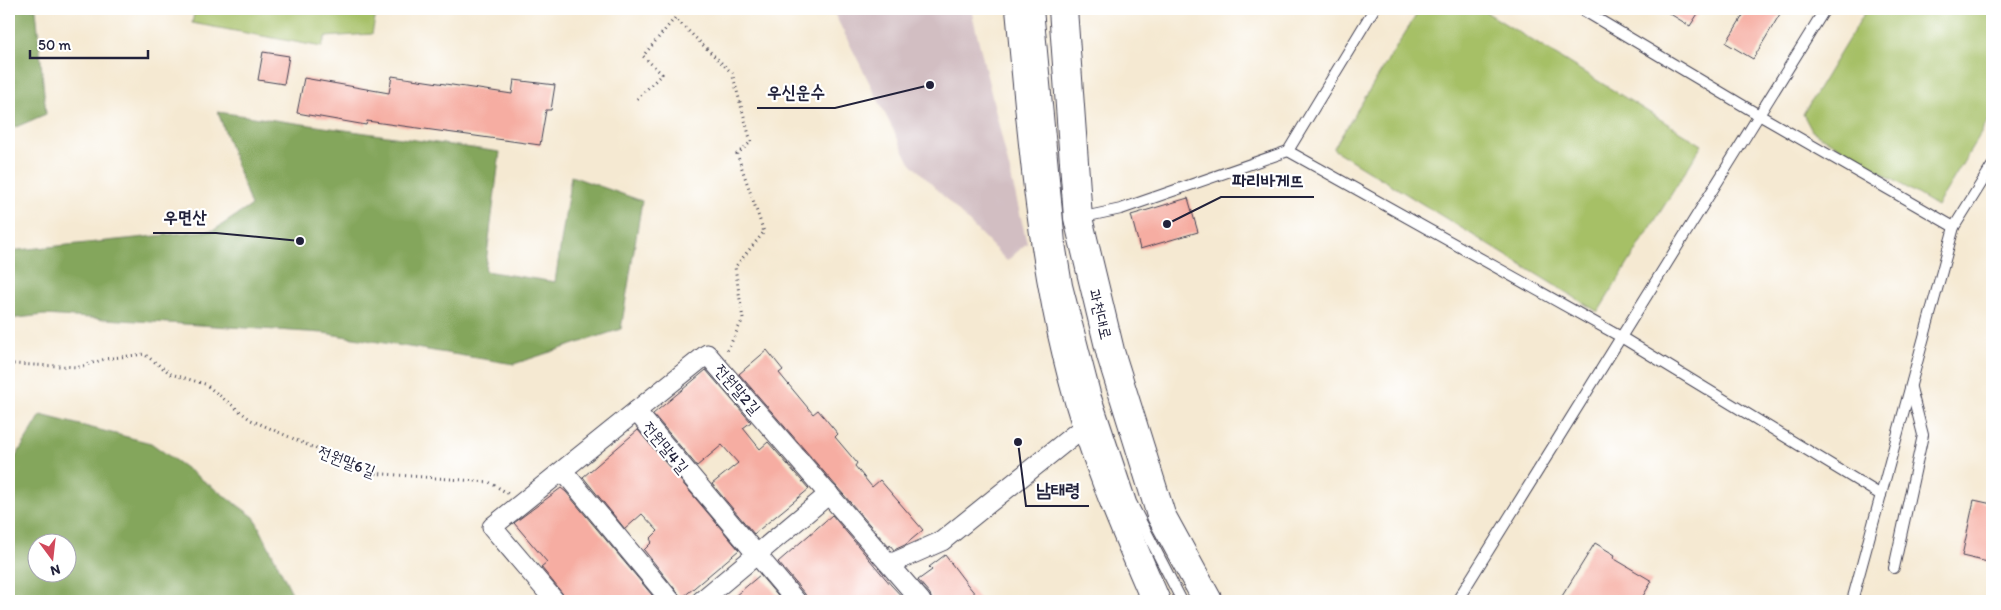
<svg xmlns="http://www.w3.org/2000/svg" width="2001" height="610" viewBox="0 0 2001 610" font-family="Itim,'Poor Story',sans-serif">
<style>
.industrial{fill:#d2bec2}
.green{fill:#a6c066;stroke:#647150}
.forest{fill:#84a65b;stroke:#53644b;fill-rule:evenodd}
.building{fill:#f6ada2}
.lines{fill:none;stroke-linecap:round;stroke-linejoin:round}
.service-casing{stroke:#424052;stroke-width:12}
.minor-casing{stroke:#424052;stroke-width:21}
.primary-casing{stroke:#424052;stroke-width:30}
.path{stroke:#424052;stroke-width:3;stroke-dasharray:1 4;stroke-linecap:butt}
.service{stroke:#fff;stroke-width:10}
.minor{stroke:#fff;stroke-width:19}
.primary{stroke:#fff;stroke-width:28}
.labels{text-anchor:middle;stroke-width:4.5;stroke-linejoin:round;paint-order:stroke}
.street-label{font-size:16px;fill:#22223b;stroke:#fff}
.leader{fill:none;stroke:#22223b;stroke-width:2}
.callout-dot{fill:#22223b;stroke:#fff;stroke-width:2}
.callout-label{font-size:18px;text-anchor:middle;font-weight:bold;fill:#22223b;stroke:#fff;stroke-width:4.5;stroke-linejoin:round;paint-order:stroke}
</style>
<rect width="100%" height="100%" fill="#fff"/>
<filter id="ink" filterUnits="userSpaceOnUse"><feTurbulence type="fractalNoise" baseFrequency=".02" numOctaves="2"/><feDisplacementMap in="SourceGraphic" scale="10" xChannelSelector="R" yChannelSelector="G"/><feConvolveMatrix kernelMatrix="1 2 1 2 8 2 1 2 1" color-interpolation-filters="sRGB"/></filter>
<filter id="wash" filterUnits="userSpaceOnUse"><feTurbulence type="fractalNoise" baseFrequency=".0096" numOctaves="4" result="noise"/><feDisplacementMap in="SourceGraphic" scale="20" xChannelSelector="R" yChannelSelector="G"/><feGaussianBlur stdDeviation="1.12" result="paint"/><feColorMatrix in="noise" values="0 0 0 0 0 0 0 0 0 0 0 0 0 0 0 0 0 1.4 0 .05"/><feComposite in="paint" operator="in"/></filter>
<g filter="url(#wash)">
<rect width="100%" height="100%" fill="#f5e9d2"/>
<polygon class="industrial" points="832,9 971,9 1027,243 1007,261 909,161"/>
<g class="green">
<polygon points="195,9 377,9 372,34 325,37 322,47 192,23"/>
<polygon points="1420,9 1481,9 1702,145 1598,312 1333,149"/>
<polygon points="1867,9 1992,9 1992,115 1937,206 1812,131 1803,114"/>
</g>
<g class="forest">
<polygon points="9,9 36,9 46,114 9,130"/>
<polygon points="218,112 500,152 485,271 555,282 571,176 642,201 621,329 514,364 323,333 44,315 9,319 9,251 214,230 251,206"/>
<path d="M 41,415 L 151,443 L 254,517 L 296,601 L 9,601 L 9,468 ZM 38,542 L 68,542 L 68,572 L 38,572 Z"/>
</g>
<g id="blocks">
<g class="building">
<polygon points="1662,9 1701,9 1690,26"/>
<polygon points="1747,9 1783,9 1753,59 1726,43"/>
<polygon points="263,52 289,56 284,84 258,80"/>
<polygon points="392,76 512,94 514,80 555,85 551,110 546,110 540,145 367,121 366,125 297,113 304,78 389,93"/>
<polygon points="1188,198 1198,232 1140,249 1131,215"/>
<polygon points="767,350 783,370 779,373 813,414 818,410 838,434 835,437 857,463 855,466 872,487 880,480 923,530 905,545 894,550 890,545 889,547 739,374"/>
<polygon points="706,370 751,422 743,428 760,449 768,442 809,489 754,534 712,484 738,463 722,445 697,466 653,414"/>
<polygon points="638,430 739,550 682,598 644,550 652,542 650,539 658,531 642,514 625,529 583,477"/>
<polygon points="561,488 566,492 657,601 568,601 566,598 541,567 547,562 514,523"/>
<polygon points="1974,500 1992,504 1992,563 1962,556"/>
<polygon points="832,515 891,585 906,601 807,601 805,594 778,562"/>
<polygon points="1595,543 1615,555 1613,558 1652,581 1640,601 1559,601"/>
<polygon points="945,555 967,584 981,601 932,601 930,594 918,580 932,570 929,567"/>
<polygon points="760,575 782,601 729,601"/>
</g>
</g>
</g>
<g filter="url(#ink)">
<use href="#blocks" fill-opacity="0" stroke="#424052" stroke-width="1"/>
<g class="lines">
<defs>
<g id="service">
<polyline points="1038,9 1060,243 1067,285 1096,397 1131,502 1182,601"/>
<polyline points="1581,9 1759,115 1954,227"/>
<polyline points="1288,151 1621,337 1881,495"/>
<polyline points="1079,218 1121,209 1288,151 1374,9"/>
<polyline points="1894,568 1923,435 1911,388"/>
<polyline points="1457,601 1825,9"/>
<polyline points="1852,601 1954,227 1992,166"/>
</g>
<g id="minor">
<polyline points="636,411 796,601"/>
<polyline points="563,471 671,601"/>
<polyline points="890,564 942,541 1086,425"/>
<polyline points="555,601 492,527 707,354 921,601"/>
<polyline points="701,601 829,494"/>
</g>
<g id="primary">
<path d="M 1020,9 C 1031,126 1040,245 1068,360 C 1088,444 1122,523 1156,601"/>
<polyline points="1063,9 1078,218 1111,355 1161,515 1208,601"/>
</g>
</defs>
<use href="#service" class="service-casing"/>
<use href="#minor" class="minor-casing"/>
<use href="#primary" class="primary-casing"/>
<g class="path">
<polyline points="637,99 662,74 643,56 675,18 732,73 751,142 737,154 764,232 735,267 743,319 726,353"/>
<polyline points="9,372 12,364 80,367 105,359 144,354 171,374 205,384 251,420 371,473 489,482 509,494"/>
</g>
<use href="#service" class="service"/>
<use href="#minor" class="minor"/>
<use href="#primary" class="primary"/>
</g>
</g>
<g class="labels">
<g class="street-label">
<text transform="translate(1101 314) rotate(76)" y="6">과천대로</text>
<text transform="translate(738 389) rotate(49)" y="6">전원말2길</text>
<text transform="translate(666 447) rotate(50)" y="6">전원말4길</text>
<text transform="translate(347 461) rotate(21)" y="6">전원말6길</text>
</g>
</g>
<path class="leader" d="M930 85L835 108H757M1167 224L1221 197H1314M300 241L216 233H153M1018 442L1026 506H1089"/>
<g class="callout-dot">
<circle cx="930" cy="85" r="5"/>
<circle cx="1167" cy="224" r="5"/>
<circle cx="300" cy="241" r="5"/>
<circle cx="1018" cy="442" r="5"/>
</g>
<g class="callout-label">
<text x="796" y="98">우신운수</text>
<text x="1268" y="187">파리바게뜨</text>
<text x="185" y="223">우면산</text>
<text x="1058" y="496">남태령</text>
</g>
<rect width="2001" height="610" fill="none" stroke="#fff" stroke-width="30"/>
<g transform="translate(52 558) rotate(165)"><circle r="24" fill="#ffffff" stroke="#a7a7b1"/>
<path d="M0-4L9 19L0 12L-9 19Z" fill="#d1495b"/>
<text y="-8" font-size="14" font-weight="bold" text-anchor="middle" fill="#22223b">N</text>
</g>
<path d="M30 50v8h118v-8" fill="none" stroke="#22223b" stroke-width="2.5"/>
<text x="38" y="50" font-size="15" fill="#22223b" stroke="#ffffff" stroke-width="4" paint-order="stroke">50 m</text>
</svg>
